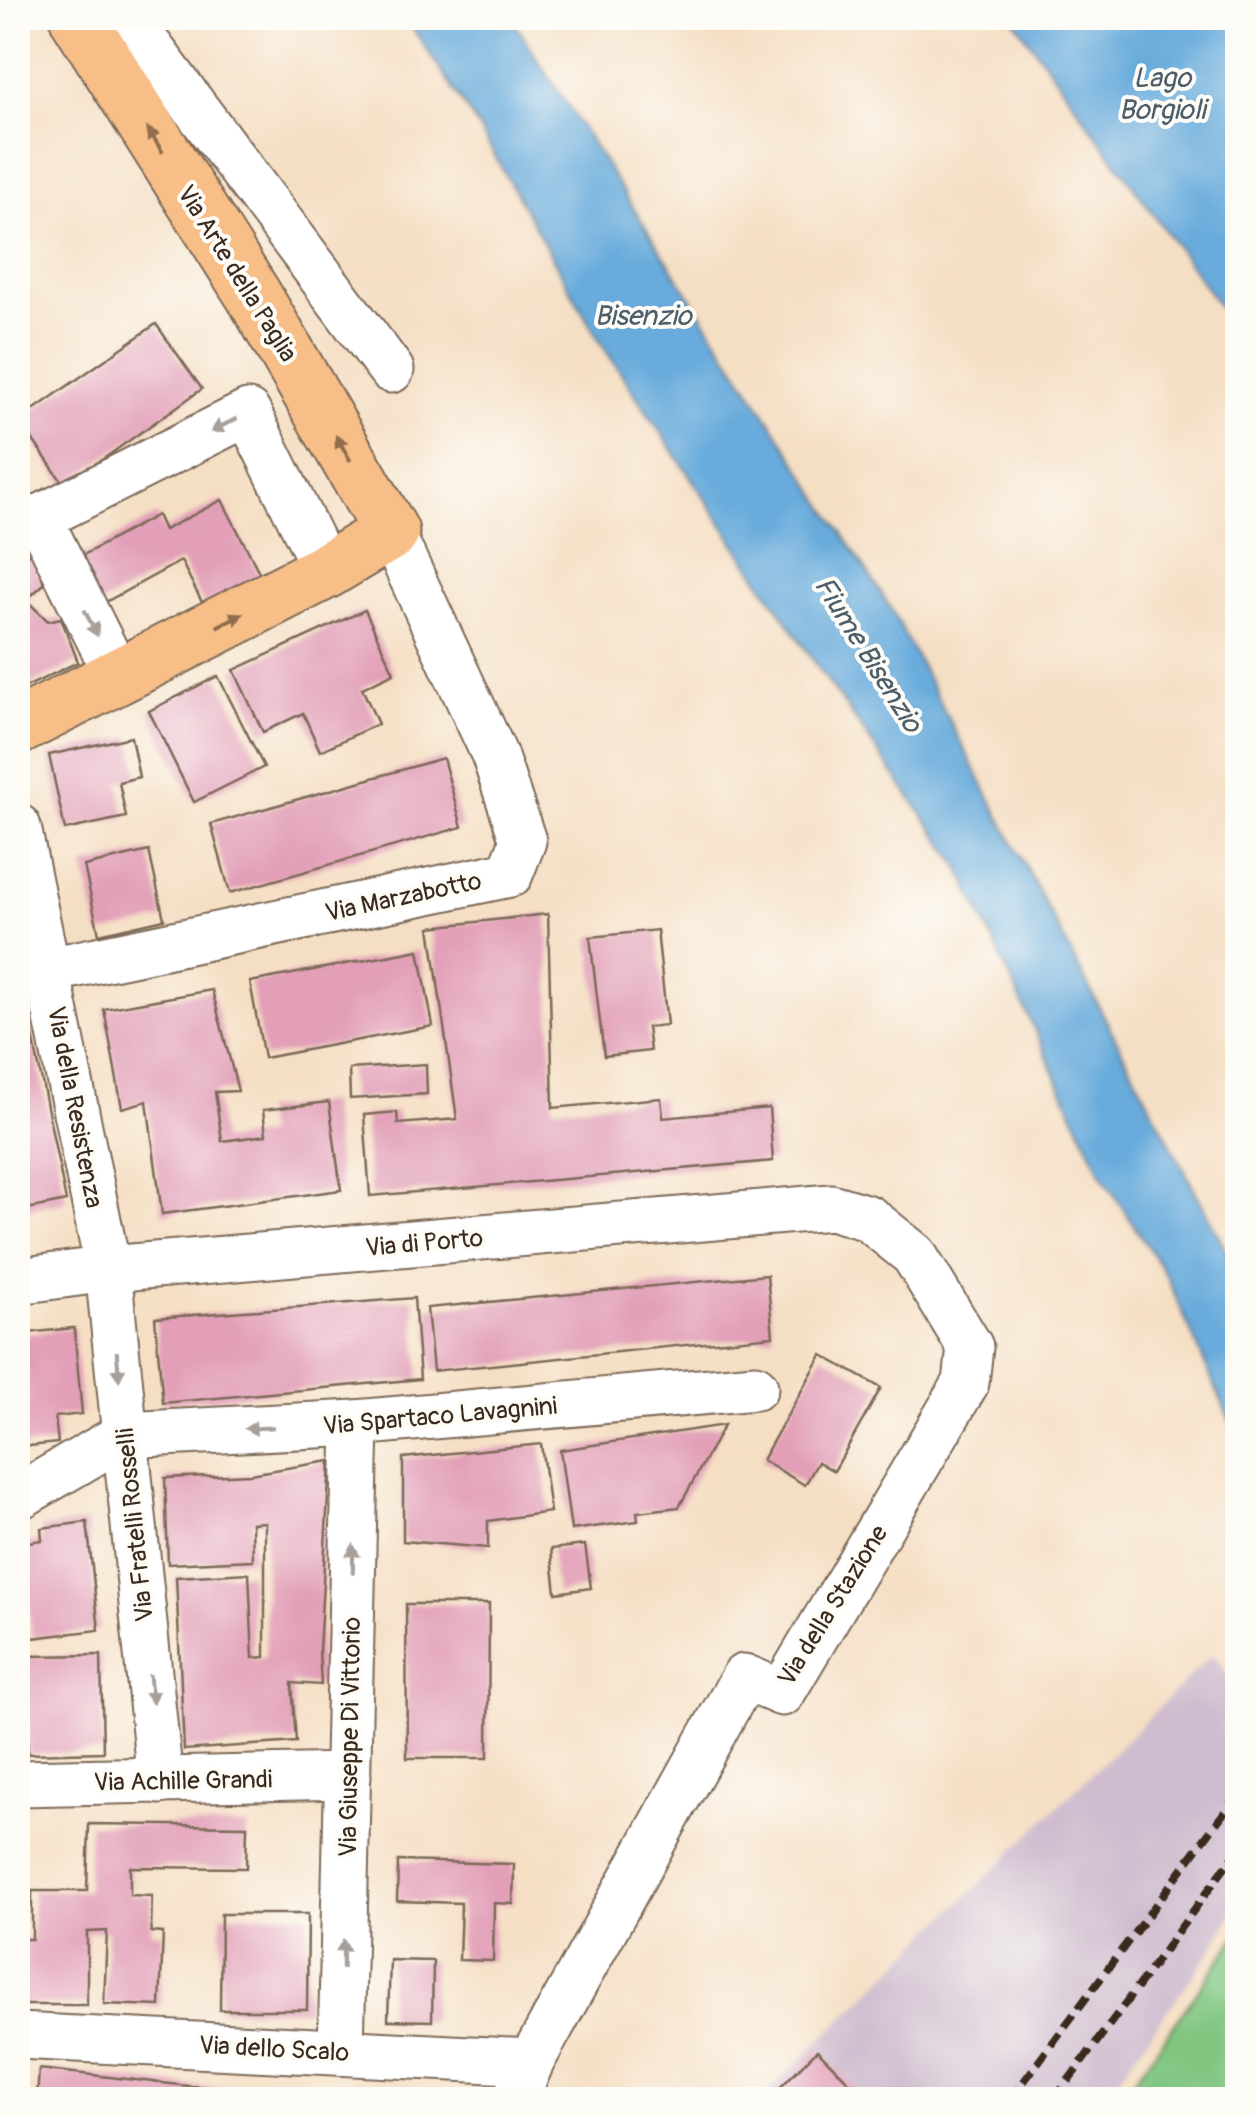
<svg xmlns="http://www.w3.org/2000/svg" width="1255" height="2117" viewBox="0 0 1255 2117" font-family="Pangolin,sans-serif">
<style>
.industrial{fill:#cfbdcf}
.green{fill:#80c681;stroke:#5e7850;stroke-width:2.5}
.water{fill:#67abdc;stroke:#516a7d;stroke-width:2.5}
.building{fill:#e29fb7}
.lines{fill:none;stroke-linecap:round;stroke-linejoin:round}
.minor-casing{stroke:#7c6958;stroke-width:49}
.major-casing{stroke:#7c6958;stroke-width:59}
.minor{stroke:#fff;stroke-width:45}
.major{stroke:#f7be87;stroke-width:55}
.rail{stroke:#3b2a1e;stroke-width:8;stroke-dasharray:15 8;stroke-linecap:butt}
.oneway{fill:#906d4d}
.oneway2{fill:#a79f9a}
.labels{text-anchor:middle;stroke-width:8;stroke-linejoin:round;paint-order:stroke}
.street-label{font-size:25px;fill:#3b2a1e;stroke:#fdfcf7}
.water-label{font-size:28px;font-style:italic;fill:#4d5e6a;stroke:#fdfcf7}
</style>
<rect width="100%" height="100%" fill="#fdfcf7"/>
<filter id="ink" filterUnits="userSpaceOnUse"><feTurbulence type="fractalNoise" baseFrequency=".01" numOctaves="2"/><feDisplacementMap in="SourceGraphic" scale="20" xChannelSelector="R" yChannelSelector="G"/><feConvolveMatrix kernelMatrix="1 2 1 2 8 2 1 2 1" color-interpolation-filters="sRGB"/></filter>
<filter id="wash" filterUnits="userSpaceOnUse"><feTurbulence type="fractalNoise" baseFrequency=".0048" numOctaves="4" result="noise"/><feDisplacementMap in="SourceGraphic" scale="40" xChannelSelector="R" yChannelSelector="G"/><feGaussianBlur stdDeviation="2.25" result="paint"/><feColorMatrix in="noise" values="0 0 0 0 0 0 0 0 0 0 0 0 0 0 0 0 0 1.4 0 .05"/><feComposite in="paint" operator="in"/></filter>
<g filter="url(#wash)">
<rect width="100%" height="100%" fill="#f5dfc4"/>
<polygon class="industrial" points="1213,1654 1237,1688 1237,1906 1211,1951 1103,2099 760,2100"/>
<polygon class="green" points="1237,1936 1237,2099 1121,2099"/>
<g class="water">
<polygon points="406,18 511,18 891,609 1237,1271 1237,1436 1166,1275 1104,1179 957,863 822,673 599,340 479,128"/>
<polygon points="1013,18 1237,18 1237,331"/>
</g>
<g id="blocks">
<g class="building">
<polygon points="156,324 202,389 65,486 19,420"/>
<polygon points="222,500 263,580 206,610 181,561 100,605 76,559 157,515 164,530"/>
<polygon points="35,549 44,584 26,600 48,621 61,618 78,662 18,691 18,563"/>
<polygon points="365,610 394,673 362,688 378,724 320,751 303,713 263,732 234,670"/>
<polygon points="218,676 264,767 194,802 149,711"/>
<polygon points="131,737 139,777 119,782 126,817 65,830 49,755"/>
<polygon points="443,758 462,827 230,893 211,824"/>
<polygon points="149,851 164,919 99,934 84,866"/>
<polygon points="548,914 553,1108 661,1098 663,1118 769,1108 773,1161 370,1196 364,1115 397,1112 398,1124 457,1119 430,927"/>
<polygon points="657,930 667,1025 647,1027 650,1051 604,1056 590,937"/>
<polygon points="419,950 433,1026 264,1058 250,982"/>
<polygon points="212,990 238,1091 215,1092 222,1141 266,1135 263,1110 329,1102 341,1190 162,1214 147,1101 122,1108 104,1009"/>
<polygon points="32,1032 66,1201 18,1211 18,1035"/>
<polygon points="426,1064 427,1094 350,1099 349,1069"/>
<polygon points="767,1275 773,1336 433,1371 427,1308"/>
<polygon points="414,1298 420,1379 163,1403 155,1318"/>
<polygon points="74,1328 82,1414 55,1417 58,1443 19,1447 18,1334"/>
<polygon points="822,1355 881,1388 834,1471 818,1462 805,1485 762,1460"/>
<polygon points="724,1425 679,1507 637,1512 638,1521 571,1530 560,1450"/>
<polygon points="541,1444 550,1512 488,1521 488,1548 403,1541 403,1458"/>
<polygon points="330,1461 319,1651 321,1685 292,1683 296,1742 184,1750 176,1577 249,1573 253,1658 265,1657 265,1522 252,1523 253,1560 168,1564 165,1478 250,1474"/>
<polygon points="87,1522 99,1630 32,1638 21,1543 42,1540 41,1528"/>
<polygon points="585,1545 591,1588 556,1593 551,1549"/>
<polygon points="406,1604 489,1604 488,1758 407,1758"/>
<polygon points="101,1655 103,1752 28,1754 26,1656"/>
<polygon points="89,1824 247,1826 246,1868 130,1867 130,1895 152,1896 151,1932 163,1933 160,2006 104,2004 107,1931 87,1932 87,2005 18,2005 18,1939 32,1939 32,1891 87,1891"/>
<polygon points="398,1861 514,1864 513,1904 494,1903 493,1961 459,1960 461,1903 397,1901"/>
<polygon points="221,1914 308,1914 307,2010 220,2010"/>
<polygon points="390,1960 433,1961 432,2021 388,2020"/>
<polygon points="817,2050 867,2100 768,2100"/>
<polygon points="39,2069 188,2086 383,2094 383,2100 37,2100"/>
</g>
</g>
</g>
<g filter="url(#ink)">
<use href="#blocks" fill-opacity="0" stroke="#7c6958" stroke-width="2.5"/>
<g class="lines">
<defs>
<g id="minor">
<polyline points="128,18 391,370"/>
<polyline points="118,677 39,518 248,413 326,571"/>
<polyline points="18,827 108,1269 160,1781"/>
<polyline points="49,970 510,874 523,841 494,754 391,532"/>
<polyline points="18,1281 108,1269 831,1207 868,1218 914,1255 970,1347 966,1383 782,1693 744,1677 531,2062 515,2100"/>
<polyline points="18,1497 124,1435 356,1423 755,1387"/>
<polyline points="18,1783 348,1776"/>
<polyline points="18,2036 531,2062"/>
<polyline points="341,2051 356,1423"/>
</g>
<polyline id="major" points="18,727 326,571 391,532 254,296 78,18"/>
</defs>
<use href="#minor" class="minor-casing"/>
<use href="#major" class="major-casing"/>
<use href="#minor" class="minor"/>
<use href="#major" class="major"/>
<g class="rail">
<polyline points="1010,2100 1238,1794"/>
<polyline points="1054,2100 1238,1850"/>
</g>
</g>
<defs><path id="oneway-solid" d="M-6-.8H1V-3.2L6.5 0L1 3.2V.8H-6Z" transform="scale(2.5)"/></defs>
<g class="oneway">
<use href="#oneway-solid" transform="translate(155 140) rotate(-122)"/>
<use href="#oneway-solid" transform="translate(343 448) rotate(-120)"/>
<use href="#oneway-solid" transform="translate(230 620) rotate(-27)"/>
</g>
<g class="oneway2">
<use href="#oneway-solid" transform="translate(224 425) rotate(153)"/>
<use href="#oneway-solid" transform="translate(91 623) rotate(63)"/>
<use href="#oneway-solid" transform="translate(118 1366) rotate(85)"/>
<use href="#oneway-solid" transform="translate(259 1428) rotate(177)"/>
<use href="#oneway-solid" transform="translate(353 1559) rotate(-89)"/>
<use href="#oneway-solid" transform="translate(151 1689) rotate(84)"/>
<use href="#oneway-solid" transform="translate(343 1954) rotate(-89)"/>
</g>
</g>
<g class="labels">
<g class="street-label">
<text transform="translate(238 273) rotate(58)" y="9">Via Arte della Paglia</text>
<text transform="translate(403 896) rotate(-12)" y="9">Via Marzabotto</text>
<text transform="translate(76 1107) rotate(79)" y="9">Via della Resistenza</text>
<text transform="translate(424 1242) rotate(-5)" y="9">Via di Porto</text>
<text transform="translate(440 1415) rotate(-5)" y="9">Via Spartaco Lavagnini</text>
<text transform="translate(134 1525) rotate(-96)" y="9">Via Fratelli Rosselli</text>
<text transform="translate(832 1605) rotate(-58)" y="9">Via della Stazione</text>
<text transform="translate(349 1737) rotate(-89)" y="9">Via Giuseppe Di Vittorio</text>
<text transform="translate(183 1780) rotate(-1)" y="9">Via Achille Grandi</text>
<text transform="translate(274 2048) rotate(3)" y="9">Via dello Scalo</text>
</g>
<g class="water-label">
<text x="1162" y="87">Lago<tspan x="1162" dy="32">Borgioli</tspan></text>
<text x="643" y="325">Bisenzio</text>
<text transform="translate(869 654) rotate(58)" y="10">Fiume Bisenzio</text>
</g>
</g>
<rect width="1255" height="2117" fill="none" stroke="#fdfcf7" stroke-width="60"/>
</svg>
